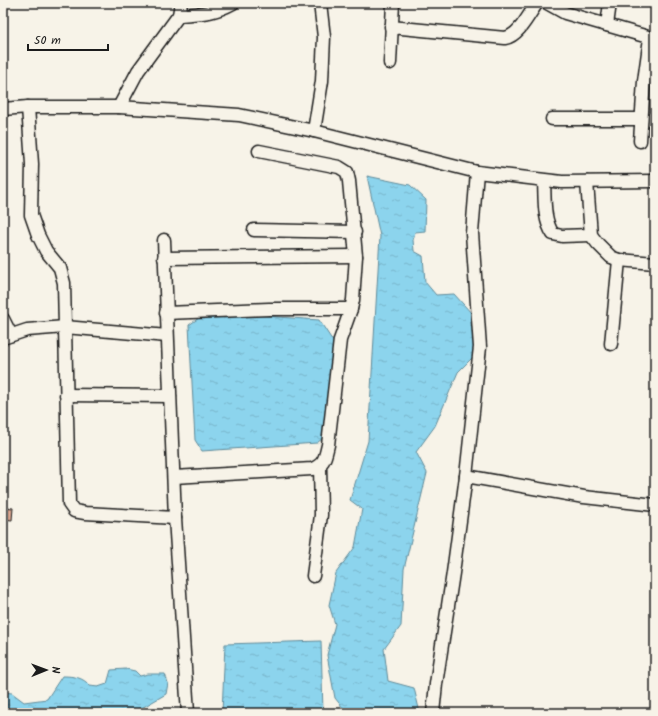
<svg xmlns="http://www.w3.org/2000/svg" width="658" height="716" viewBox="0 0 658 716" font-family="Kalam,sans-serif">
<style>
.water{fill:url(#water-ripples);stroke:#5f8a99}
.building{fill:#dba690;stroke:#1c1c1c}
.lines{fill:none;stroke-linecap:round;stroke-linejoin:round}
.minor-casing{stroke:#1c1c1c;stroke-width:15}
.minor{stroke:#f7f3e8;stroke-width:12}
</style>
<defs>
<pattern id="water-ripples" width="26" height="14" patternUnits="userSpaceOnUse"><rect width="26" height="14" fill="#8cd4ed"/><path d="M2 4q2-2 4 0t4 0M15 11q2-2 4 0t4 0" fill="none" stroke="#78b5cb"/></pattern>
</defs>
<rect width="100%" height="100%" fill="#f7f3e8"/>
<filter id="ink" filterUnits="userSpaceOnUse"><feTurbulence type="fractalNoise" baseFrequency=".025" numOctaves="2"/><feDisplacementMap in="SourceGraphic" scale="8" xChannelSelector="R" yChannelSelector="G"/><feConvolveMatrix kernelMatrix="1 2 1 2 8 2 1 2 1" color-interpolation-filters="sRGB"/></filter>
<g filter="url(#ink)">
<g class="water">
<polygon points="367,176 410,185 426,200 425,231 415,232 413,240 414,251 423,256 425,282 436,295 454,294 473,315 474,356 458,372 435,426 416,452 427,473 404,569 401,626 384,649 388,681 414,688 420,713 347,713 335,698 327,655 335,624 329,605 336,573 355,547 362,509 350,500 368,441 380,236"/>
<polygon points="250,315 319,320 336,346 323,438 317,443 202,451 195,440 189,325 199,318"/>
<polygon points="321,641 323,713 222,713 225,644"/>
<path d="M 126,669 L 135,671 L 140,676 L 148,674 L 165,674 L 168,683 L 166,694 L 140,709 L 120,713 L 3,713 L 3,692 L 12,693 L 24,702 L 47,699 L 62,676 C 73,676 83,677 90,686 L 98,687 L 107,684 L 111,670 Z"/>
</g>
<polygon class="building" points="3,507 13,508 12,520 3,519"/>
<g class="lines">
<defs>
<g id="minor">
<polyline points="547,3 565,13 655,39"/>
<path d="M 179,15 C 201,13 213,14 233,3"/>
<polyline points="607,25 610,3"/>
<path d="M 391,27 L 505,38 C 519,36 529,14 537,3"/>
<polyline points="390,63 393,3"/>
<polyline points="28,107 32,164 31,215 38,235 46,251 60,268 64,283 69,504 74,511 85,513 175,518"/>
<polyline points="119,107 138,71 179,15 181,3"/>
<polyline points="3,109 28,107 119,107 239,115 314,131 477,172 562,182 655,181"/>
<polyline points="552,119 641,119"/>
<polyline points="314,131 322,81 324,37 320,3"/>
<polyline points="640,141 644,81 650,38"/>
<path d="M 544,181 C 545,199 543,219 553,234 L 562,236 L 591,235"/>
<polyline points="587,182 591,235 598,244 611,257 619,260 655,263"/>
<polyline points="254,230 355,232"/>
<polyline points="164,240 175,518 188,713"/>
<polyline points="164,258 356,256"/>
<polyline points="166,313 269,309 351,309"/>
<polyline points="3,319 11,335"/>
<polyline points="3,338 27,330 65,327 167,336"/>
<polyline points="611,344 619,260"/>
<polyline points="66,395 170,396"/>
<polyline points="466,476 584,497 655,505"/>
<path d="M 174,477 L 312,469 C 325,464 325,457 328,445 L 340,340 L 351,309 L 353,300 L 356,256 L 349,181 L 347,172 L 339,167 L 259,151"/>
<polyline points="313,576 321,515 320,466"/>
<polyline points="433,713 436,684 453,573 466,476 480,347 472,233 477,172"/>
</g>
</defs>
<use href="#minor" class="minor-casing"/>
<use href="#minor" class="minor"/>
</g>
</g>
<rect width="658" height="716" fill="none" stroke="#f7f3e8" stroke-width="16"/>
<rect x="8" y="8" width="642" height="700" fill="none" stroke="#1c1c1c" stroke-width="1.5" filter="url(#ink)"/>
<g transform="translate(46 670) rotate(89)" stroke="#f7f3e8" stroke-width="3" paint-order="stroke">
<path d="M0-3L7 15L0 10L-7 15Z" fill="#1c1c1c"/>
<text y="-6" font-size="11" font-weight="bold" text-anchor="middle" fill="#1c1c1c">N</text>
</g>
<path d="M28 44v6h80v-6" fill="none" stroke="#1c1c1c" stroke-width="2"/>
<text x="34" y="44" font-size="12" fill="#1c1c1c" stroke="#f7f3e8" stroke-width="3" paint-order="stroke">50 m</text>
</svg>
